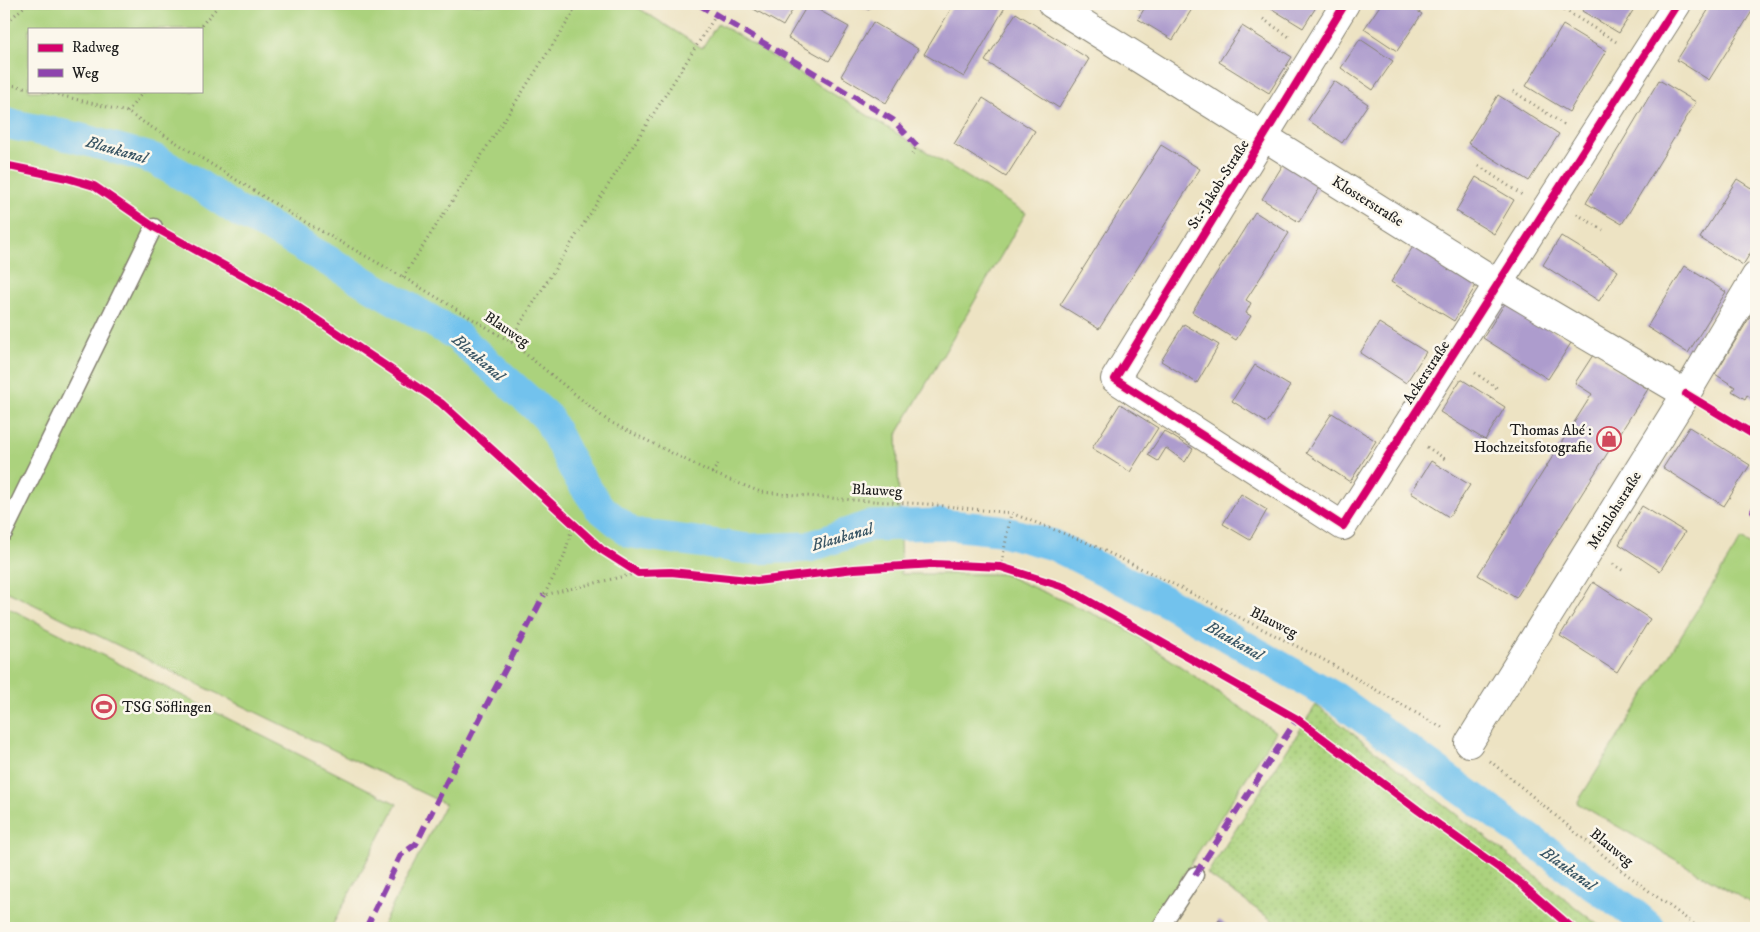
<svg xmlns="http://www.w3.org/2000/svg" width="1760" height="932" viewBox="0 0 1760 932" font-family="'IM FELL DW Pica',serif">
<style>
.park{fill:url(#park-dots);stroke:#64774c}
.garden{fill:#abd27d;stroke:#64774c;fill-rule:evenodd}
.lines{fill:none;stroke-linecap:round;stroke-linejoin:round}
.canal{stroke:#72c2ed;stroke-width:31}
.building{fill:#ad9ccd}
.lane-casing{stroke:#848070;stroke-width:19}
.street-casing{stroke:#848070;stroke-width:30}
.path{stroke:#848070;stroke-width:3;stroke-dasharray:1 4;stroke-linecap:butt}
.lane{stroke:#fff;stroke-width:16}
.street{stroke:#fff;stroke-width:28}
.quiet{stroke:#8e44ad;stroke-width:6;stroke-dasharray:12 6;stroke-linecap:butt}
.cycleway-casing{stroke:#fbf7ec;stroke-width:11}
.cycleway{stroke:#d6006c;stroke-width:8}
.labels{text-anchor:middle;stroke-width:5;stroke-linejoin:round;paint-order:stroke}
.street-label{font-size:15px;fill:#1c1c1c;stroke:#fbf7ec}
.poi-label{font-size:15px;fill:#1c1c1c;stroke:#fbf7ec;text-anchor:end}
.water-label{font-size:16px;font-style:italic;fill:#3a5665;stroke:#fbf7ec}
</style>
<defs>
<pattern id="park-dots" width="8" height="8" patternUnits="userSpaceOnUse" patternTransform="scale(1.25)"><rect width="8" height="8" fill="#abd27d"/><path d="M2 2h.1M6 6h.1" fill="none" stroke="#93b46b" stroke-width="1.8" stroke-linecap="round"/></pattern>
</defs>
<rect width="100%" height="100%" fill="#fbf7ec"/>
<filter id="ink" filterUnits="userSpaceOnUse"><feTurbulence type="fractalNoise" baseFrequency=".02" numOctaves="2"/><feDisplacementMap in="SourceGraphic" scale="10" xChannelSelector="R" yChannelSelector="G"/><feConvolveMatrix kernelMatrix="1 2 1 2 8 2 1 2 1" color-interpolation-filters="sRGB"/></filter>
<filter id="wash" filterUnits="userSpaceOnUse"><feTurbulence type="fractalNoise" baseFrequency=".0096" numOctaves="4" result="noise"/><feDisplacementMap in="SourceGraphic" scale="20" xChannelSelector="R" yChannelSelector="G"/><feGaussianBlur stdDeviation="1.12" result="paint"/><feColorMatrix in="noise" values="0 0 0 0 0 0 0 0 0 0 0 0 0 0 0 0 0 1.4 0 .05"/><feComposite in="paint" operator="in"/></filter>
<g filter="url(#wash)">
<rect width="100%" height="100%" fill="#ede3c3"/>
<polygon class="park" points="1316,705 1602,928 1283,928 1207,874"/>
<g class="garden">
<path d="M 4,4 L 632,4 L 702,48 L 718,23 L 1026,213 L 897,434 L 901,574 L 1003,574 L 1123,627 L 1276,732 L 1149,928 L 381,928 L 445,804 L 4,590 ZM 29,29 L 201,29 L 201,91 L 29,91 Z"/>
<polygon points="1741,539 1756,548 1756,906 1577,803"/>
<polygon points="5,606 397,804 331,928 4,928 4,609"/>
</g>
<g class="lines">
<polyline class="canal" points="4,123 74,137 154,159 196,183 239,212 268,226 456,335 548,418 576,473 599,507 631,533 749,549 809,547 869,526 940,524 999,530 1053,545 1169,603 1336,698 1635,915 1650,928"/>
</g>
<g id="blocks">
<g class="building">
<polygon points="745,4 796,4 783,26"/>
<polygon points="808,4 849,27 829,61 788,38"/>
<polygon points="858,4 873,4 869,10"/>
<polygon points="954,4 1007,4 964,77 924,54"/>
<polygon points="1131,4 1145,4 1141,10"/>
<polygon points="1147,4 1195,4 1173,40 1138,19"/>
<polygon points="1264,4 1318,4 1303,28"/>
<polygon points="1381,4 1406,4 1422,14 1397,51 1364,29"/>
<polygon points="1586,4 1637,4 1619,33 1582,11"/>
<polygon points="1712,4 1756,4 1756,5 1709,80 1677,60"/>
<polygon points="1016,13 1089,59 1059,108 985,61"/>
<polygon points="873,22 918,49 886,103 841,76"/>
<polygon points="1563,25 1606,51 1569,112 1526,86"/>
<polygon points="1242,26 1292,57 1269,93 1219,62"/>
<polygon points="1360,39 1393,61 1373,90 1341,68"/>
<polygon points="1659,80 1696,102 1622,224 1586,203"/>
<polygon points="1334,81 1368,104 1342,143 1308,120"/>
<polygon points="1498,95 1559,134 1529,181 1468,143"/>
<polygon points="983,98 1035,131 1006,177 954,144"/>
<polygon points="1161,145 1200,169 1099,329 1060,305"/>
<polygon points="1284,163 1321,186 1299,222 1262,199"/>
<polygon points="1476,177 1514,200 1494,234 1456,211"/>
<polygon points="1737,179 1756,191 1756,244 1743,265 1700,238"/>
<polygon points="1255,212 1289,233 1246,300 1251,303 1246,313 1251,316 1236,340 1192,312"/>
<polygon points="1561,236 1618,271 1599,301 1543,265"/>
<polygon points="1414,245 1477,284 1454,321 1391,282"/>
<polygon points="1685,266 1726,292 1688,353 1647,327"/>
<polygon points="1506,302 1571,343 1548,379 1483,338"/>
<polygon points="1756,307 1756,401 1747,395 1745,399 1732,391 1735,387 1715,374"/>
<polygon points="1379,323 1426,352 1406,383 1360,353"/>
<polygon points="1184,324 1219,345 1197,383 1161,361"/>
<polygon points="1593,355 1648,389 1516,598 1478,575 1592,394 1575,383"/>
<polygon points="1255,365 1290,386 1267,423 1232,401"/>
<polygon points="1461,379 1505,407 1485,440 1440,412"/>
<polygon points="1120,404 1158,428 1130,472 1092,448"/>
<polygon points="1332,413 1376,441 1350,482 1306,453"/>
<polygon points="1689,427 1750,465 1724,506 1663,468"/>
<polygon points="1164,431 1193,449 1185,462 1166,448 1158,461 1148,455"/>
<polygon points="1431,461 1470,485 1449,517 1411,493"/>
<polygon points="1241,494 1267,510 1250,540 1223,524"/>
<polygon points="1642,506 1685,532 1660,571 1619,544"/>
<polygon points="1593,582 1650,619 1617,672 1560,636"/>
<polygon points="1219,920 1232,928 1214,928"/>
</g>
</g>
</g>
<g filter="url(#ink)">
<use href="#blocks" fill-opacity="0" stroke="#848070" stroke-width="1"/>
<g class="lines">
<defs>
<g id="lane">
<polyline points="4,533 154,227"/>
<polyline points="1160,928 1195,875"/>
</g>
<g id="street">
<polyline points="1052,4 1499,284 1686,394"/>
<polyline points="1345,4 1115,379 1343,526 1677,4"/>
<polyline points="1469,743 1686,394 1756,276"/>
</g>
</defs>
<use href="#lane" class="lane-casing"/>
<use href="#street" class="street-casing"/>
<g class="path">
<polyline points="1560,7 1618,43"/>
<polyline points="1263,19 1291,38"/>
<polyline points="4,25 27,4"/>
<polyline points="198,29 220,4"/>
<polyline points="4,84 29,88"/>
<polyline points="43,91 127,112 298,218 403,277 511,342 608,421 712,473 761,492 853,500 927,504 1011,513 1086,542 1159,577 1324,660 1444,729"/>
<polyline points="1513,91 1566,126"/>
<polyline points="127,112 144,91"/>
<polyline points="912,154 917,146"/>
<polyline points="1479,166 1522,195"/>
<polyline points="1577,214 1603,230"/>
<polyline points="403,277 579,4"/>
<polyline points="511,342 517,329 716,15"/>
<polyline points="1475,373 1497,388"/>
<polyline points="1427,447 1445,459"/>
<polyline points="712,473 718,464"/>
<polyline points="573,524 564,557 544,595 638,573"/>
<polyline points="1613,564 1625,572"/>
<polyline points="1001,567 1011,513"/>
<polyline points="1490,761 1621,870 1699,928"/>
</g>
<use href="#lane" class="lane"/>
<use href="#street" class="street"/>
<g class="quiet">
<polyline points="698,4 893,120 917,146"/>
<polyline points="1756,505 1753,511 1756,514"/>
<polyline points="1195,875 1297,719"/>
<polyline points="366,928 401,855 416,844 446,783 544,595"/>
</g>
<defs>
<g id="cycleway">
<polyline points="1345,4 1115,379 1343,526 1677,4"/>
<polyline points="4,165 67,178 94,186 154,227 292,303 441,403 602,550 638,573 671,572 757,581 854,569 934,564 1001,567 1064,587 1297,719 1418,810 1519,882 1572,928"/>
<polyline points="1686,394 1756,436"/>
</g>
</defs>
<use href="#cycleway" class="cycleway-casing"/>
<use href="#cycleway" class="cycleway"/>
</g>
</g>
<defs>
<symbol id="shop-ring" viewBox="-11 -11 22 22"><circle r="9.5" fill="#fbf7ec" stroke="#d1495b" stroke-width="1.5"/><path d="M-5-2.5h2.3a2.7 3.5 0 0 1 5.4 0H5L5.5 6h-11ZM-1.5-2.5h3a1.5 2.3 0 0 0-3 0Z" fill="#d1495b"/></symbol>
<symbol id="stadium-ring" viewBox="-11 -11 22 22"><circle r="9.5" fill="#fbf7ec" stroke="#d1495b" stroke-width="1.5"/><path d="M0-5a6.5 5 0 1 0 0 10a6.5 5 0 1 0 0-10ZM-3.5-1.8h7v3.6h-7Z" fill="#d1495b"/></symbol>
</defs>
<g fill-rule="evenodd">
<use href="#shop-ring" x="1595" y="425" width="28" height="28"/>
<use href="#stadium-ring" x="90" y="693" width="28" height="28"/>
</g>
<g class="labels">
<g class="street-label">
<text transform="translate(1218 184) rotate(-58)" y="5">St.-Jakob-Straße</text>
<text transform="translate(1368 201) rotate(32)" y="5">Klosterstraße</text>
<text transform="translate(507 329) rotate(34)" y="5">Blauweg</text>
<text transform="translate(1426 372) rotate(-57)" y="5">Ackerstraße</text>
<text transform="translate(877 490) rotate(3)" y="5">Blauweg</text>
<text transform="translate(1614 510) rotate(-58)" y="5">Meinlohstraße</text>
<text transform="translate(1274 622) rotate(27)" y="5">Blauweg</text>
<text transform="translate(1612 847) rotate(39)" y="5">Blauweg</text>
</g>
<g class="poi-label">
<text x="1592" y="435">Thomas Abé :<tspan x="1592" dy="17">Hochzeitsfotografie</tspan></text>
<text x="122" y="712" text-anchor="start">TSG Söflingen</text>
</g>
<g class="water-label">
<text transform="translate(117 149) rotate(16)" y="6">Blaukanal</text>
<text transform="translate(479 357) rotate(41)" y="6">Blaukanal</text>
<text transform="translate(842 536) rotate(-16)" y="6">Blaukanal</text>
<text transform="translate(1235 640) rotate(30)" y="6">Blaukanal</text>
<text transform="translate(1569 868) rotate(36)" y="6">Blaukanal</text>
</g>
</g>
<rect width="1760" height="932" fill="none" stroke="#fbf7ec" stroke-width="20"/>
<rect x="28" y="28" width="175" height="65" fill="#fbf7ec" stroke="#a29f99"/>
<rect x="38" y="44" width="25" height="8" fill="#d6006c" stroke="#a29f99"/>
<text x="72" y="52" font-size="15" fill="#1c1c1c">Radweg</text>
<rect x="38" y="69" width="25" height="8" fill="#8e44ad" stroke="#a29f99"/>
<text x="72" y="78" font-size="15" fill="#1c1c1c">Weg</text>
</svg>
